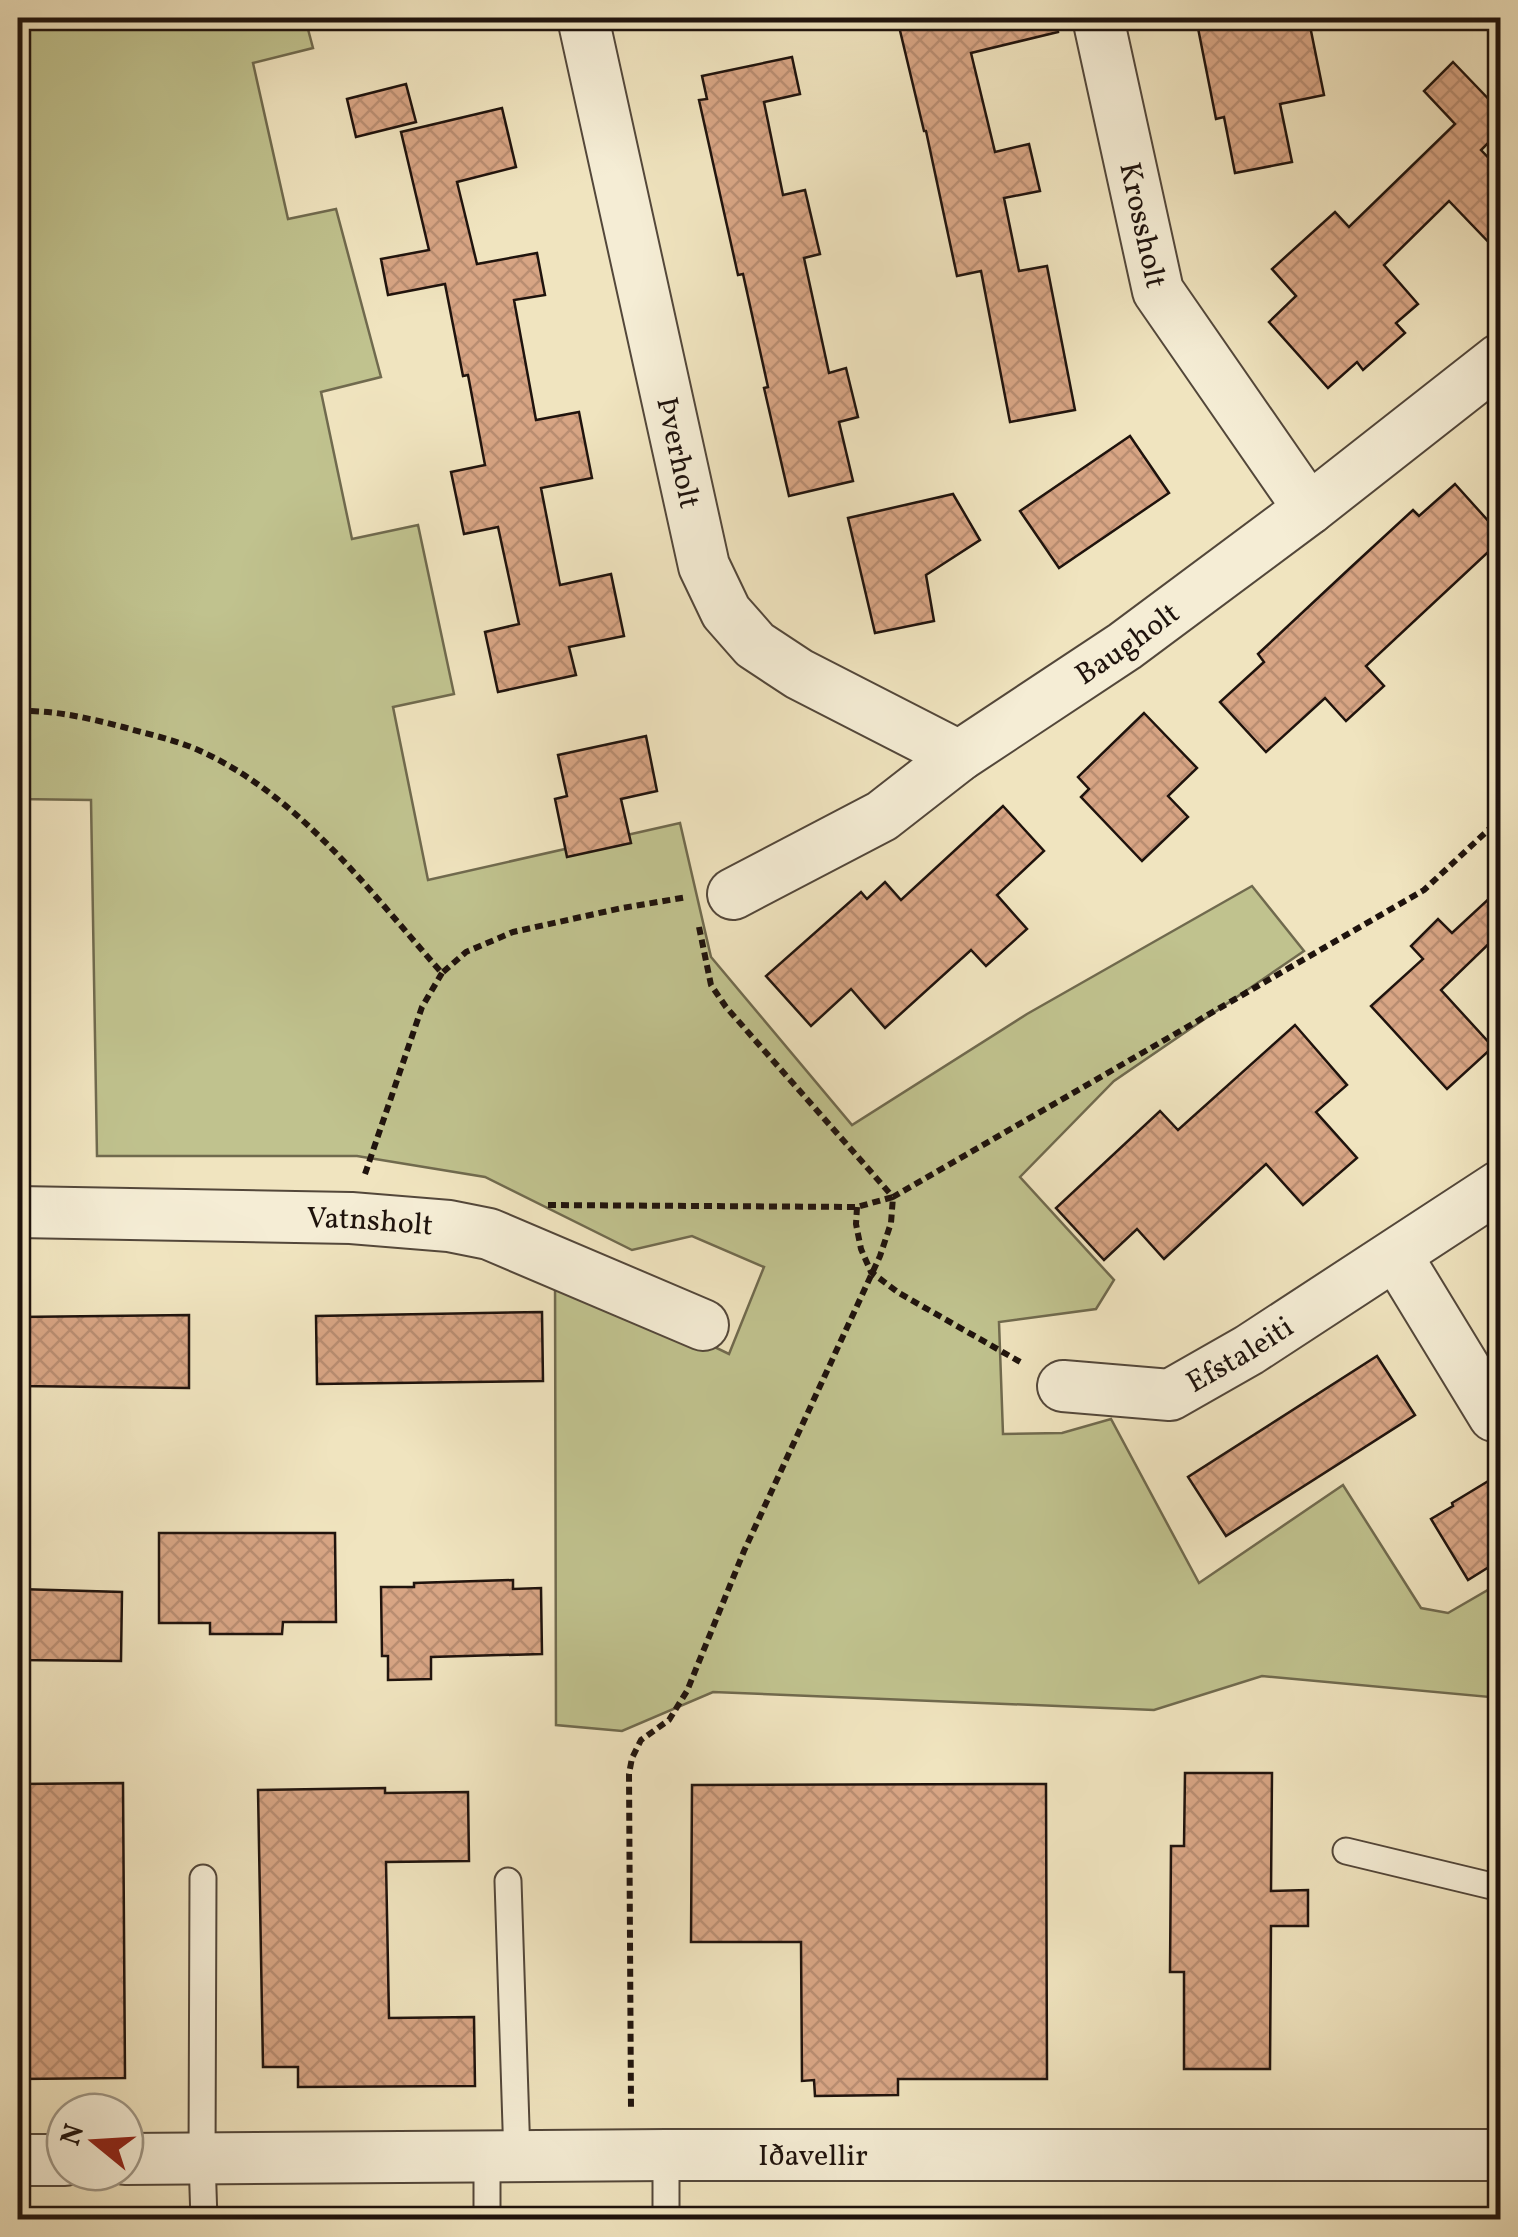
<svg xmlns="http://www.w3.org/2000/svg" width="1518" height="2237" viewBox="0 0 1518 2237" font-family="Vollkorn,serif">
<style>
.grass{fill:#c0c28e;stroke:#706a4e;stroke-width:2.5}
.building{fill:url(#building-cross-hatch);stroke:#1f130d;stroke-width:2.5}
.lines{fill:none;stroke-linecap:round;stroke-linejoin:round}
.service-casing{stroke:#53473a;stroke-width:29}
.minor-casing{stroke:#53473a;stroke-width:54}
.path{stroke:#1f130d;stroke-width:6;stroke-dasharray:8 5;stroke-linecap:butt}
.service{stroke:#f5edd5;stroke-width:25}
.minor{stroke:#f5edd5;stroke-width:50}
.labels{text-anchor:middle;stroke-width:8;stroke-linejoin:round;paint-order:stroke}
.street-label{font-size:30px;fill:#1f130d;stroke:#f5edd5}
</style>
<defs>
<pattern id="building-cross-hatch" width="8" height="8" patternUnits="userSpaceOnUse" patternTransform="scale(2.5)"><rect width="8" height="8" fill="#d8a584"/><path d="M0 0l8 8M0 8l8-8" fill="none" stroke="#b98d71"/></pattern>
</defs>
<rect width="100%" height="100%" fill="#f0e4bf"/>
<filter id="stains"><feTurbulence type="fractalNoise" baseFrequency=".002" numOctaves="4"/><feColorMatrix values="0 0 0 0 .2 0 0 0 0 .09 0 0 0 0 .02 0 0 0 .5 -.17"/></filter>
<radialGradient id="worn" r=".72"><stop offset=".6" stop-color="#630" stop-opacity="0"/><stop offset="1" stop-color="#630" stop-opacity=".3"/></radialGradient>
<polygon class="grass" points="18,18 305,18 313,48 253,63 288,219 336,209 381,377 321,392 352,539 418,525 454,694 393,707 428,880 680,823 711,957 852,1125 1027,1014 1252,886 1304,951 1114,1081 1020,1177 1114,1280 1096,1309 999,1322 1003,1434 1062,1433 1111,1419 1199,1583 1343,1485 1421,1608 1448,1613 1500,1583 1500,1698 1262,1676 1154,1710 713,1692 622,1731 556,1725 555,1270 729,1354 764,1267 692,1236 632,1250 485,1177 357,1156 97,1156 91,800 18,799"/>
<g class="building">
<polygon points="897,18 1056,18 1058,32 971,53 995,152 1029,144 1040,191 1004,198 1019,271 1047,266 1075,410 1010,422 981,271 957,276 926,131 924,131"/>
<polygon points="1196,18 1271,18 1274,29 1309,21 1324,95 1280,104 1292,162 1235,173 1224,117 1216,119"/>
<polygon points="792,57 800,94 764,102 783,195 805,190 820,254 804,258 829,373 846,368 858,417 839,422 853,481 789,496 764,388 768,387 743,274 738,275 699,100 707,99 702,76"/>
<polygon points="1453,62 1500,111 1500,131 1481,150 1500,170 1500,254 1449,201 1384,265 1418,304 1396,323 1405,333 1363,370 1357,362 1328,388 1269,322 1296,296 1272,269 1335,212 1349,227 1455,124 1424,91"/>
<polygon points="406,84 416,122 356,137 347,99"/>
<polygon points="502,108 516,167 457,182 477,264 537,253 545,295 514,300 536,420 579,412 592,478 541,488 560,585 611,574 624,636 569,647 576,675 498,692 485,632 519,624 498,527 464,534 451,472 485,465 468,375 463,376 445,284 388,295 381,259 429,250 401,132"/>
<polygon points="1130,436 1169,493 1059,568 1020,511"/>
<polygon points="1455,484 1500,534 1500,541 1366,666 1384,686 1346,721 1325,698 1266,752 1220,702 1264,662 1258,654 1349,569 1413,510 1419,516"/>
<polygon points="953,494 980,540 926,575 934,621 875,633 848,518"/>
<polygon points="1144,713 1197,768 1168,796 1188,817 1142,861 1081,797 1089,789 1078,777"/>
<polygon points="646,736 657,791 621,799 631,843 567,857 555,799 567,796 558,755"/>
<polygon points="1003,806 1044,851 997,895 1027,929 986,966 971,950 885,1028 851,989 811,1026 766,976 861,892 867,899 885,882 901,900"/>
<polygon points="1494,894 1500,901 1500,933 1441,990 1493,1047 1447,1089 1371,1006 1423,959 1411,946 1438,919 1452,933"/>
<polygon points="1295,1025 1347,1085 1316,1112 1357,1158 1303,1205 1266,1164 1164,1259 1137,1229 1104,1260 1056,1208 1160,1111 1178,1130"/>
<polygon points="542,1312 543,1381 317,1384 316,1316"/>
<polygon points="189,1315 189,1388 18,1386 18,1317"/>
<polygon points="1377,1356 1415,1415 1226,1536 1188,1477"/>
<polygon points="1500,1474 1500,1560 1468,1580 1431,1519 1453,1506 1452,1503"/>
<polygon points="159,1533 335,1533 336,1622 283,1622 282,1634 210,1634 210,1623 159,1623"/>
<polygon points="513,1580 513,1589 541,1588 542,1654 431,1657 431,1679 388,1680 388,1656 382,1656 381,1587 414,1587 414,1583"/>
<polygon points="18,1589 122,1592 121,1661 18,1660"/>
<polygon points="1185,1773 1272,1773 1271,1891 1308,1890 1308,1926 1271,1926 1270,2069 1184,2069 1184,1972 1170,1972 1171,1846 1184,1846"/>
<polygon points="123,1783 125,2078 18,2079 18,1784"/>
<polygon points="1046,1784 1047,2079 898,2079 898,2095 815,2096 814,2080 802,2081 801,1942 691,1942 692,1785"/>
<polygon points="385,1788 385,1793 468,1792 469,1861 386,1862 389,2018 474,2017 475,2086 298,2087 298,2067 263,2067 258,1790"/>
</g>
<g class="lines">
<defs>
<g id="service">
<polyline points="1346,1851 1500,1888"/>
<polyline points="203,1878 202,2159 204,2220"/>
<polyline points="508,1881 517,2157"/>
<polyline points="666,2155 666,2220"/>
<polyline points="487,2158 487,2220"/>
</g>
<g id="minor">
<path id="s1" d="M 583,18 L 704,566 L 726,612 L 755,645 L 799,674 L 959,756"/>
<path id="s2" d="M 1098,18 L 1158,291 L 1309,509"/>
<path id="s3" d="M 733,894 L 882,816 L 959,756 L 1125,646 L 1309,509 L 1500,359"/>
<path id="s4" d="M 18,1212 L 351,1218 L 449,1226 L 489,1234 L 703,1325"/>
<polyline points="1396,1255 1494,1416"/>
<path id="s5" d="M 1063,1386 L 1170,1395 L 1249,1350 L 1500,1186"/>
<path id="s6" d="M 125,2159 L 666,2155 L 1500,2155"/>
<polyline points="18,2160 65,2160"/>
</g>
</defs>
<use href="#service" class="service-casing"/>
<use href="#minor" class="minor-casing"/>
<g class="path">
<path d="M 18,711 C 54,710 88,718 123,727 C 147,734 172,739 196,749 C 299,794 369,891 442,973 L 466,952 L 513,932 L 622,908 L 687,897"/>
<polyline points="699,927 711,985 726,1007 893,1197 1424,890 1500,819"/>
<polyline points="365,1174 422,1007 442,973"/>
<polyline points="548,1205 857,1207 893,1197 891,1223 880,1256 744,1551 687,1691 669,1720 641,1740 632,1758 629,1774 631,2109"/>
<polyline points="857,1207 856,1224 861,1249 871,1272 899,1293 1022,1363"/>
</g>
<use href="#service" class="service"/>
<use href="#minor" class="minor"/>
</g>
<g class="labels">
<g class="street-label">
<text dy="10" stroke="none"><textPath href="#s2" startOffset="212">Krossholt</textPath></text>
<text dy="10" stroke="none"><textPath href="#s1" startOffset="445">Þverholt</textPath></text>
<text dy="10" stroke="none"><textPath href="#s3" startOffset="468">Baugholt</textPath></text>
<text dy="10" stroke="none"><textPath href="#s4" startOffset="352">Vatnsholt</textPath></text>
<text dy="10" stroke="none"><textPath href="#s5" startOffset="188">Efstaleiti</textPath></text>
<text dy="10" stroke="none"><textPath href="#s6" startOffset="688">Iðavellir</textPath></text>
</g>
</g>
<rect width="1518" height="2237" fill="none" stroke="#f0e4bf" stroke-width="60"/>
<rect x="20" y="20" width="1478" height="2197" fill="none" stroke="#1f130d" stroke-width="5"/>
<rect x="30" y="30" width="1458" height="2177" fill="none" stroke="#1f130d" stroke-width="2.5"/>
<g transform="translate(95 2142) rotate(288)"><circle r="48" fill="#f5edd5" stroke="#9f9685" stroke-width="2.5"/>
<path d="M0-8L18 38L0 25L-18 38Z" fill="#8f2418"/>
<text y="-15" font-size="28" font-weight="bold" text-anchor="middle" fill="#1f130d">N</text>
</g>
<rect width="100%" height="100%" filter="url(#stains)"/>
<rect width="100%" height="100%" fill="url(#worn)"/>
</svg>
